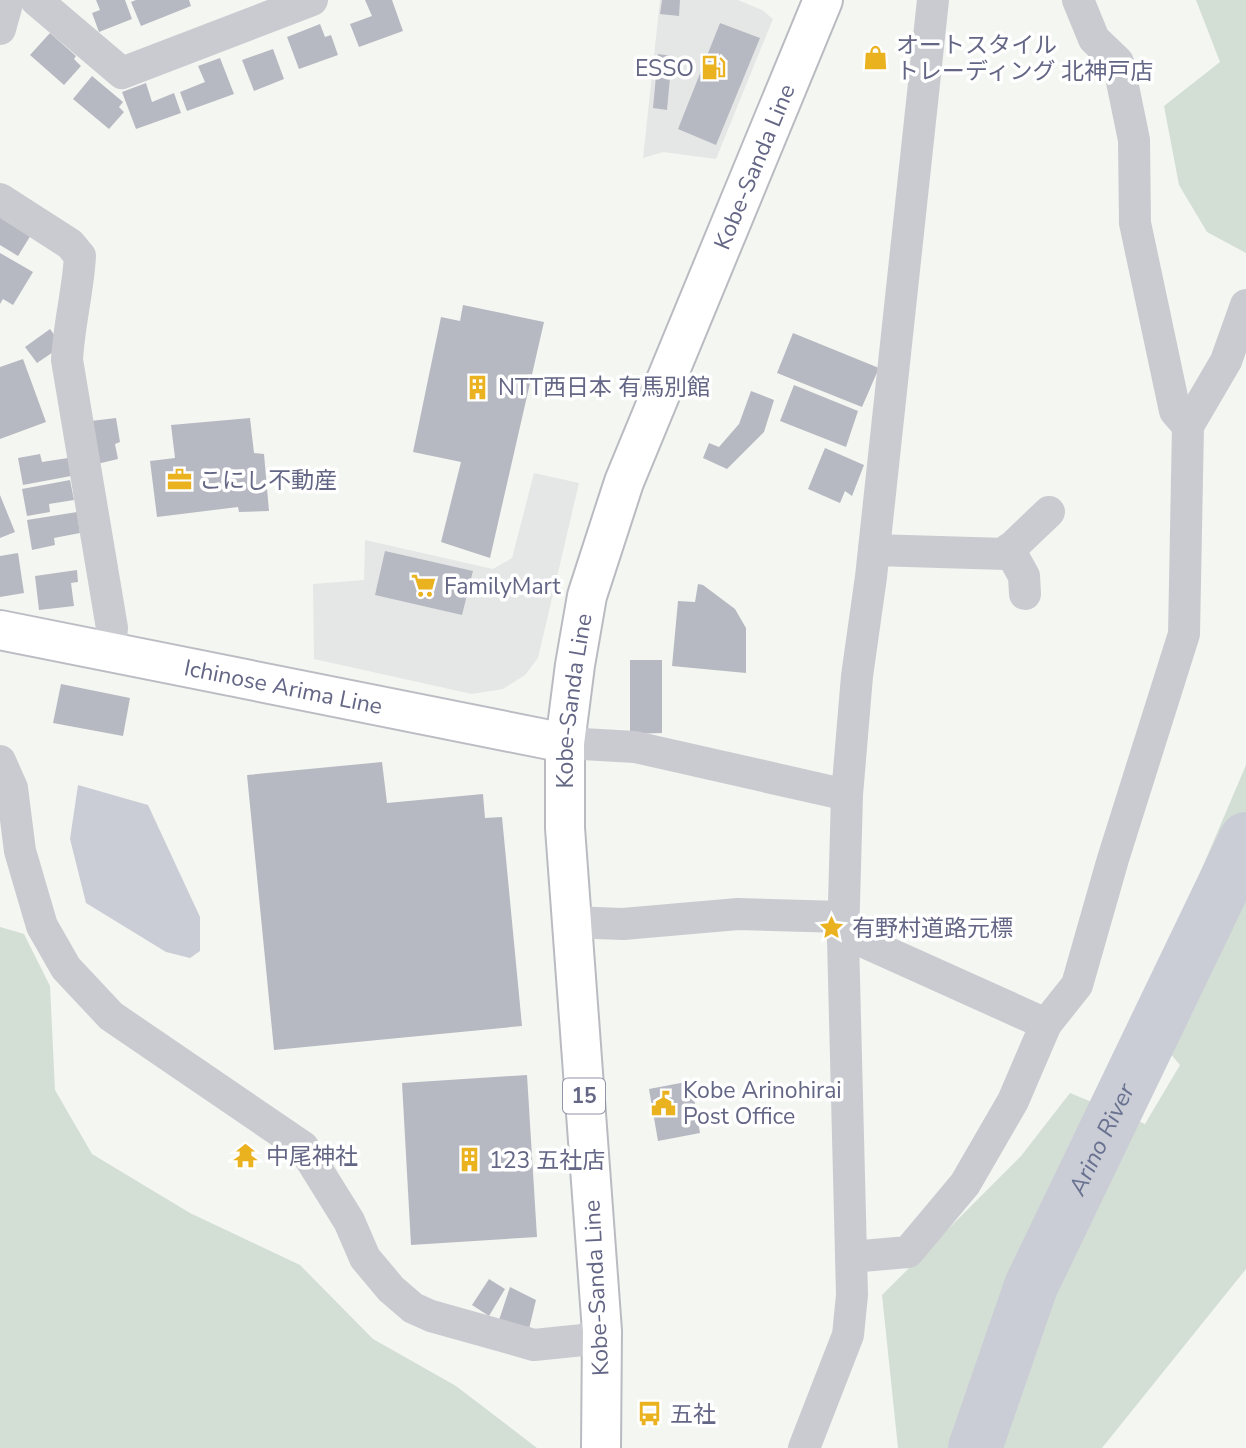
<svg xmlns="http://www.w3.org/2000/svg" width="1246" height="1448" viewBox="0 0 1246 1448" font-family="'Nunito Sans','Noto Sans JP',sans-serif">
<style>
.built{fill:#e5e7e6}
.green{fill:#d3ded5}
.water{fill:#cbcdd6}
.lines{fill:none;stroke-linecap:round;stroke-linejoin:round}
.river{stroke:#cbcdd6;stroke-width:54}
.building{fill:#b7b9c2}
.secondary-casing{stroke:#bcbdc4;stroke-width:42}
.primary-casing{stroke:#babbc1;stroke-width:42}
.street{stroke:#cacbd0;stroke-width:32}
.secondary{stroke:#fff;stroke-width:38}
.primary{stroke:#fff;stroke-width:38}
.labels{text-anchor:middle;stroke-width:7;stroke-linejoin:round;paint-order:stroke}
.shield{fill:#fff;stroke:#9294aa;stroke-width:2}
.shield-label{font-size:21px;font-weight:bold;fill:#646685}
.poi-label{font-size:23px;fill:#646685;stroke:#fff;text-anchor:start}
.street-label{font-size:23px;fill:#646685;stroke:#fff}
.water-label{font-size:24px;font-style:italic;fill:#697290;stroke:#fff}
</style>
<rect width="100%" height="100%" fill="#f4f6f2"/>
<g class="built">
<polygon points="660,0 738,0 762,10 773,19 716,159 663,152 643,158"/>
<polygon points="534,473 579,483 538,658 525,675 503,689 472,694 314,659 313,584 364,580 365,540 493,569 512,558"/>
</g>
<g class="green">
<polygon points="1196,0 1246,0 1246,253 1207,232 1179,185 1164,106 1220,62"/>
<polygon points="1246,765 1246,1269 1102,1448 898,1448 882,1295 1021,1156 1070,1093 1145,1124 1180,1065 1139,1016"/>
<polygon points="0,927 24,934 50,986 55,1090 92,1154 190,1213 300,1265 373,1339 456,1386 537,1448 0,1448"/>
</g>
<polygon class="water" points="78,785 148,805 200,917 200,951 190,958 166,952 86,903 70,839"/>
<g class="lines">
<path class="river" id="s1" d="M 975,1448 L 1031,1286 L 1246,839"/>
</g>
<g class="building">
<polygon points="96,0 125,0 132,19 99,32 92,13 100,10"/>
<polygon points="136,0 189,0 191,6 141,26 131,2"/>
<polygon points="365,0 392,0 403,31 359,47 350,24 372,16"/>
<polygon points="662,0 680,0 679,16 660,14"/>
<polygon points="720,23 760,38 716,145 678,129"/>
<polygon points="320,24 325,37 331,35 338,55 299,69 287,37"/>
<polygon points="50,33 76,56 74,59 81,66 64,85 30,55"/>
<polygon points="273,49 284,79 254,91 242,60"/>
<polygon points="658,54 672,56 667,110 653,108"/>
<polygon points="220,58 234,94 187,111 180,92 205,82 198,66"/>
<polygon points="92,76 123,102 119,107 124,112 109,129 73,99"/>
<polygon points="146,83 152,102 174,93 181,113 136,129 122,92"/>
<polygon points="0,210 34,230 18,256 0,245"/>
<polygon points="0,253 33,272 13,305 3,299 0,304"/>
<polygon points="463,305 544,322 490,558 441,542 461,462 413,452 441,317 460,321"/>
<polygon points="50,329 62,346 37,363 25,347"/>
<polygon points="793,333 879,368 862,407 777,373"/>
<polygon points="23,359 46,422 0,439 0,367"/>
<polygon points="794,385 858,411 846,447 780,421"/>
<polygon points="751,391 774,400 764,432 727,469 703,458 709,443 719,447 739,424"/>
<polygon points="116,418 120,442 115,444 118,459 97,464 91,421"/>
<polygon points="250,418 254,453 264,454 269,511 239,512 238,507 157,517 150,461 175,458 171,425"/>
<polygon points="825,448 864,465 852,496 845,491 840,503 808,489"/>
<polygon points="40,454 42,462 68,458 71,476 23,485 18,458"/>
<polygon points="70,480 74,500 49,504 50,512 27,516 22,489"/>
<polygon points="0,495 15,532 0,538"/>
<polygon points="77,512 80,533 54,538 55,545 32,550 27,520"/>
<polygon points="385,551 473,571 462,615 375,595"/>
<polygon points="18,553 24,593 0,597 0,556"/>
<polygon points="77,570 78,582 71,583 74,606 39,610 35,576"/>
<polygon points="698,584 703,585 735,609 746,628 746,673 672,666 678,601 695,602"/>
<polygon points="630,660 662,660 662,733 630,734"/>
<polygon points="61,684 130,698 123,736 53,723"/>
<polygon points="382,762 387,803 483,794 485,818 502,817 522,1026 274,1050 247,775"/>
<polygon points="527,1075 537,1237 411,1245 402,1083"/>
<polygon points="691,1081 700,1133 658,1141 649,1089"/>
<polygon points="489,1279 505,1289 489,1316 472,1305"/>
<polygon points="510,1287 536,1300 528,1333 498,1323"/>
</g>
<g class="lines">
<defs>
<g id="secondary">
<path id="s2" d="M 0,630 L 565,743"/>
</g>
<g id="primary">
<path id="s3" d="M 601,1448 L 602,1331 L 565,828 L 565,743 L 575,665 L 587,596 L 624,482 L 823,0"/>
</g>
</defs>
<use href="#secondary" class="secondary-casing"/>
<use href="#primary" class="primary-casing"/>
<g class="street">
<polyline points="36,0 122,73 312,0"/>
<polyline points="1078,0 1094,39 1118,62 1134,140 1135,223 1175,411 1188,426"/>
<polyline points="0,29 8,0"/>
<path d="M 0,199 L 70,244 L 80,256 C 78,291 69,324 67,360 L 112,628 L 109,653"/>
<polyline points="1009,549 1024,576 1025,594"/>
<polyline points="874,550 1005,554 1049,512"/>
<polyline points="565,743 635,747 847,795"/>
<polyline points="0,761 12,788 20,851 42,926 66,968 111,1016 303,1147 349,1221 365,1258 391,1289 413,1308 431,1316 534,1345 583,1340 602,1331"/>
<polyline points="570,922 623,924 738,914 843,917"/>
<polyline points="843,939 855,938 1046,1024"/>
<polyline points="851,1257 908,1252 965,1184 1013,1101 1046,1024 1077,985 1113,859 1184,634 1188,426 1226,361 1246,305"/>
<polyline points="804,1448 848,1335 852,1295 843,939 847,795 857,676 871,577 933,0"/>
</g>
<use href="#secondary" class="secondary"/>
<use href="#primary" class="primary"/>
</g>
<defs>
<symbol id="shop-bare" viewBox="-9 -9 18 18"><path d="M-5-2.5h2.3a2.7 3.5 0 0 1 5.4 0H5L5.5 6h-11ZM-1.5-2.5h3a1.5 2.3 0 0 0-3 0Z" fill="#eab21f" stroke="#fff" stroke-width="2.5" paint-order="stroke"/></symbol>
<symbol id="fuel-bare" viewBox="-9 -9 18 18"><path d="M-5.5-6h7V0h2V4h1.3V-2.5L3-4.5l.8-.8L6-3V5H2.5V1h-1V6h-7ZM-4.2-4.7v3.2H.2V-4.7Z" fill="#eab21f" stroke="#fff" stroke-width="2.5" paint-order="stroke"/></symbol>
<symbol id="building-bare" viewBox="-9 -9 18 18"><path d="M-4-6H4V6H1V3H-1V6H-4ZM-2.5-4.3h1.7v1.8h-1.7ZM.8-4.3h1.7v1.8H.8ZM-2.5-1h1.7V.8h-1.7ZM.8-1h1.7V.8H.8Z" fill="#eab21f" stroke="#fff" stroke-width="2.5" paint-order="stroke"/></symbol>
<symbol id="office-bare" viewBox="-9 -9 18 18"><path d="M-6-3h4V-5.5h4V-3h4V5H-6ZM-1-4.5V-3h2v-1.5ZM-6 0V1H6V0Z" fill="#eab21f" stroke="#fff" stroke-width="2.5" paint-order="stroke"/></symbol>
<symbol id="supermarket-bare" viewBox="-9 -9 18 18"><path d="M-6-5.5h2.5l.6 2H6L4.5 2H-2.5L-4.4-4H-6ZM-1.5 3.2a1.3 1.3 0 1 0 .1 0ZM3 3.2a1.3 1.3 0 1 0 .1 0Z" fill="#eab21f" stroke="#fff" stroke-width="2.5" paint-order="stroke"/></symbol>
<symbol id="sight-bare" viewBox="-9 -9 18 18"><path d="M0-6L1.8-2.2L6-1.7L2.9 1.2L3.7 5.4L0 3.3L-3.7 5.4L-2.9 1.2L-6-1.7L-1.8-2.2Z" fill="#eab21f" stroke="#fff" stroke-width="2.5" paint-order="stroke"/></symbol>
<symbol id="civic-bare" viewBox="-9 -9 18 18"><path d="M-.6-6.5H3V-4.5H.6V-3L4-1V1h2V6H-6V1h2V-1L-.6-3ZM-1.2 2.5V6h2.4V2.5Z" fill="#eab21f" stroke="#fff" stroke-width="2.5" paint-order="stroke"/></symbol>
<symbol id="temple-bare" viewBox="-9 -9 18 18"><path d="M0-6L5-2H3V0L6.5 2.5H4V6H1.5V3h-3V6H-4V2.5H-6.5L-3 0V-2H-5Z" fill="#eab21f" stroke="#fff" stroke-width="2.5" paint-order="stroke"/></symbol>
<symbol id="bus-bare" viewBox="-9 -9 18 18"><path d="M-5-6H5V4H4V6H2V4H-2V6H-4V4H-5ZM-3.5-4V0h7V-4ZM-3.5 1.2v1.5H-2V1.2ZM2 1.2v1.5H3.5V1.2Z" fill="#eab21f" stroke="#fff" stroke-width="2.5" paint-order="stroke"/></symbol>
</defs>
<g fill-rule="evenodd">
<use href="#shop-bare" x="858" y="40" width="35" height="35"/>
<use href="#fuel-bare" x="696" y="50" width="35" height="35"/>
<use href="#building-bare" x="460" y="370" width="35" height="35"/>
<use href="#office-bare" x="162" y="462" width="35" height="35"/>
<use href="#supermarket-bare" x="406" y="568" width="35" height="35"/>
<use href="#sight-bare" x="814" y="910" width="35" height="35"/>
<use href="#civic-bare" x="646" y="1086" width="35" height="35"/>
<use href="#temple-bare" x="228" y="1138" width="35" height="35"/>
<use href="#building-bare" x="452" y="1142" width="35" height="35"/>
<use href="#bus-bare" x="632" y="1396" width="35" height="35"/>
</g>
<g class="labels">
<rect class="shield" x="563" y="1078.5" width="42" height="35" rx="5"/>
<g class="shield-label">
<text x="584" y="1103">15</text>
</g>
<g class="poi-label">
<text x="896" y="53">オートスタイル<tspan x="896" dy="26">トレーディング 北神戸店</tspan></text>
<text x="694" y="76" text-anchor="end">ESSO</text>
<text x="498" y="395">NTT西日本 有馬別館</text>
<text x="199" y="488">こにし不動産</text>
<text x="444" y="594">FamilyMart</text>
<text x="852" y="936">有野村道路元標</text>
<text x="683" y="1098">Kobe Arinohirai<tspan x="683" dy="26">Post Office</tspan></text>
<text x="266" y="1164">中尾神社</text>
<text x="489" y="1168">123 五社店</text>
<text x="670" y="1422">五社</text>
</g>
<g class="street-label">
<text dy="8" stroke="none"><textPath href="#s3" startOffset="1316">Kobe-Sanda Line</textPath></text>
<text dy="8" stroke="none"><textPath href="#s2" startOffset="289">Ichinose Arima Line</textPath></text>
<text dy="8" stroke="none"><textPath href="#s3" startOffset="749">Kobe-Sanda Line</textPath></text>
<text transform="translate(596 1288) rotate(-93)" y="8">Kobe-Sanda Line</text>
</g>
<g class="water-label">
<text dy="8" stroke="none"><textPath href="#s1" startOffset="334">Arino River</textPath></text>
</g>
</g>
</svg>
